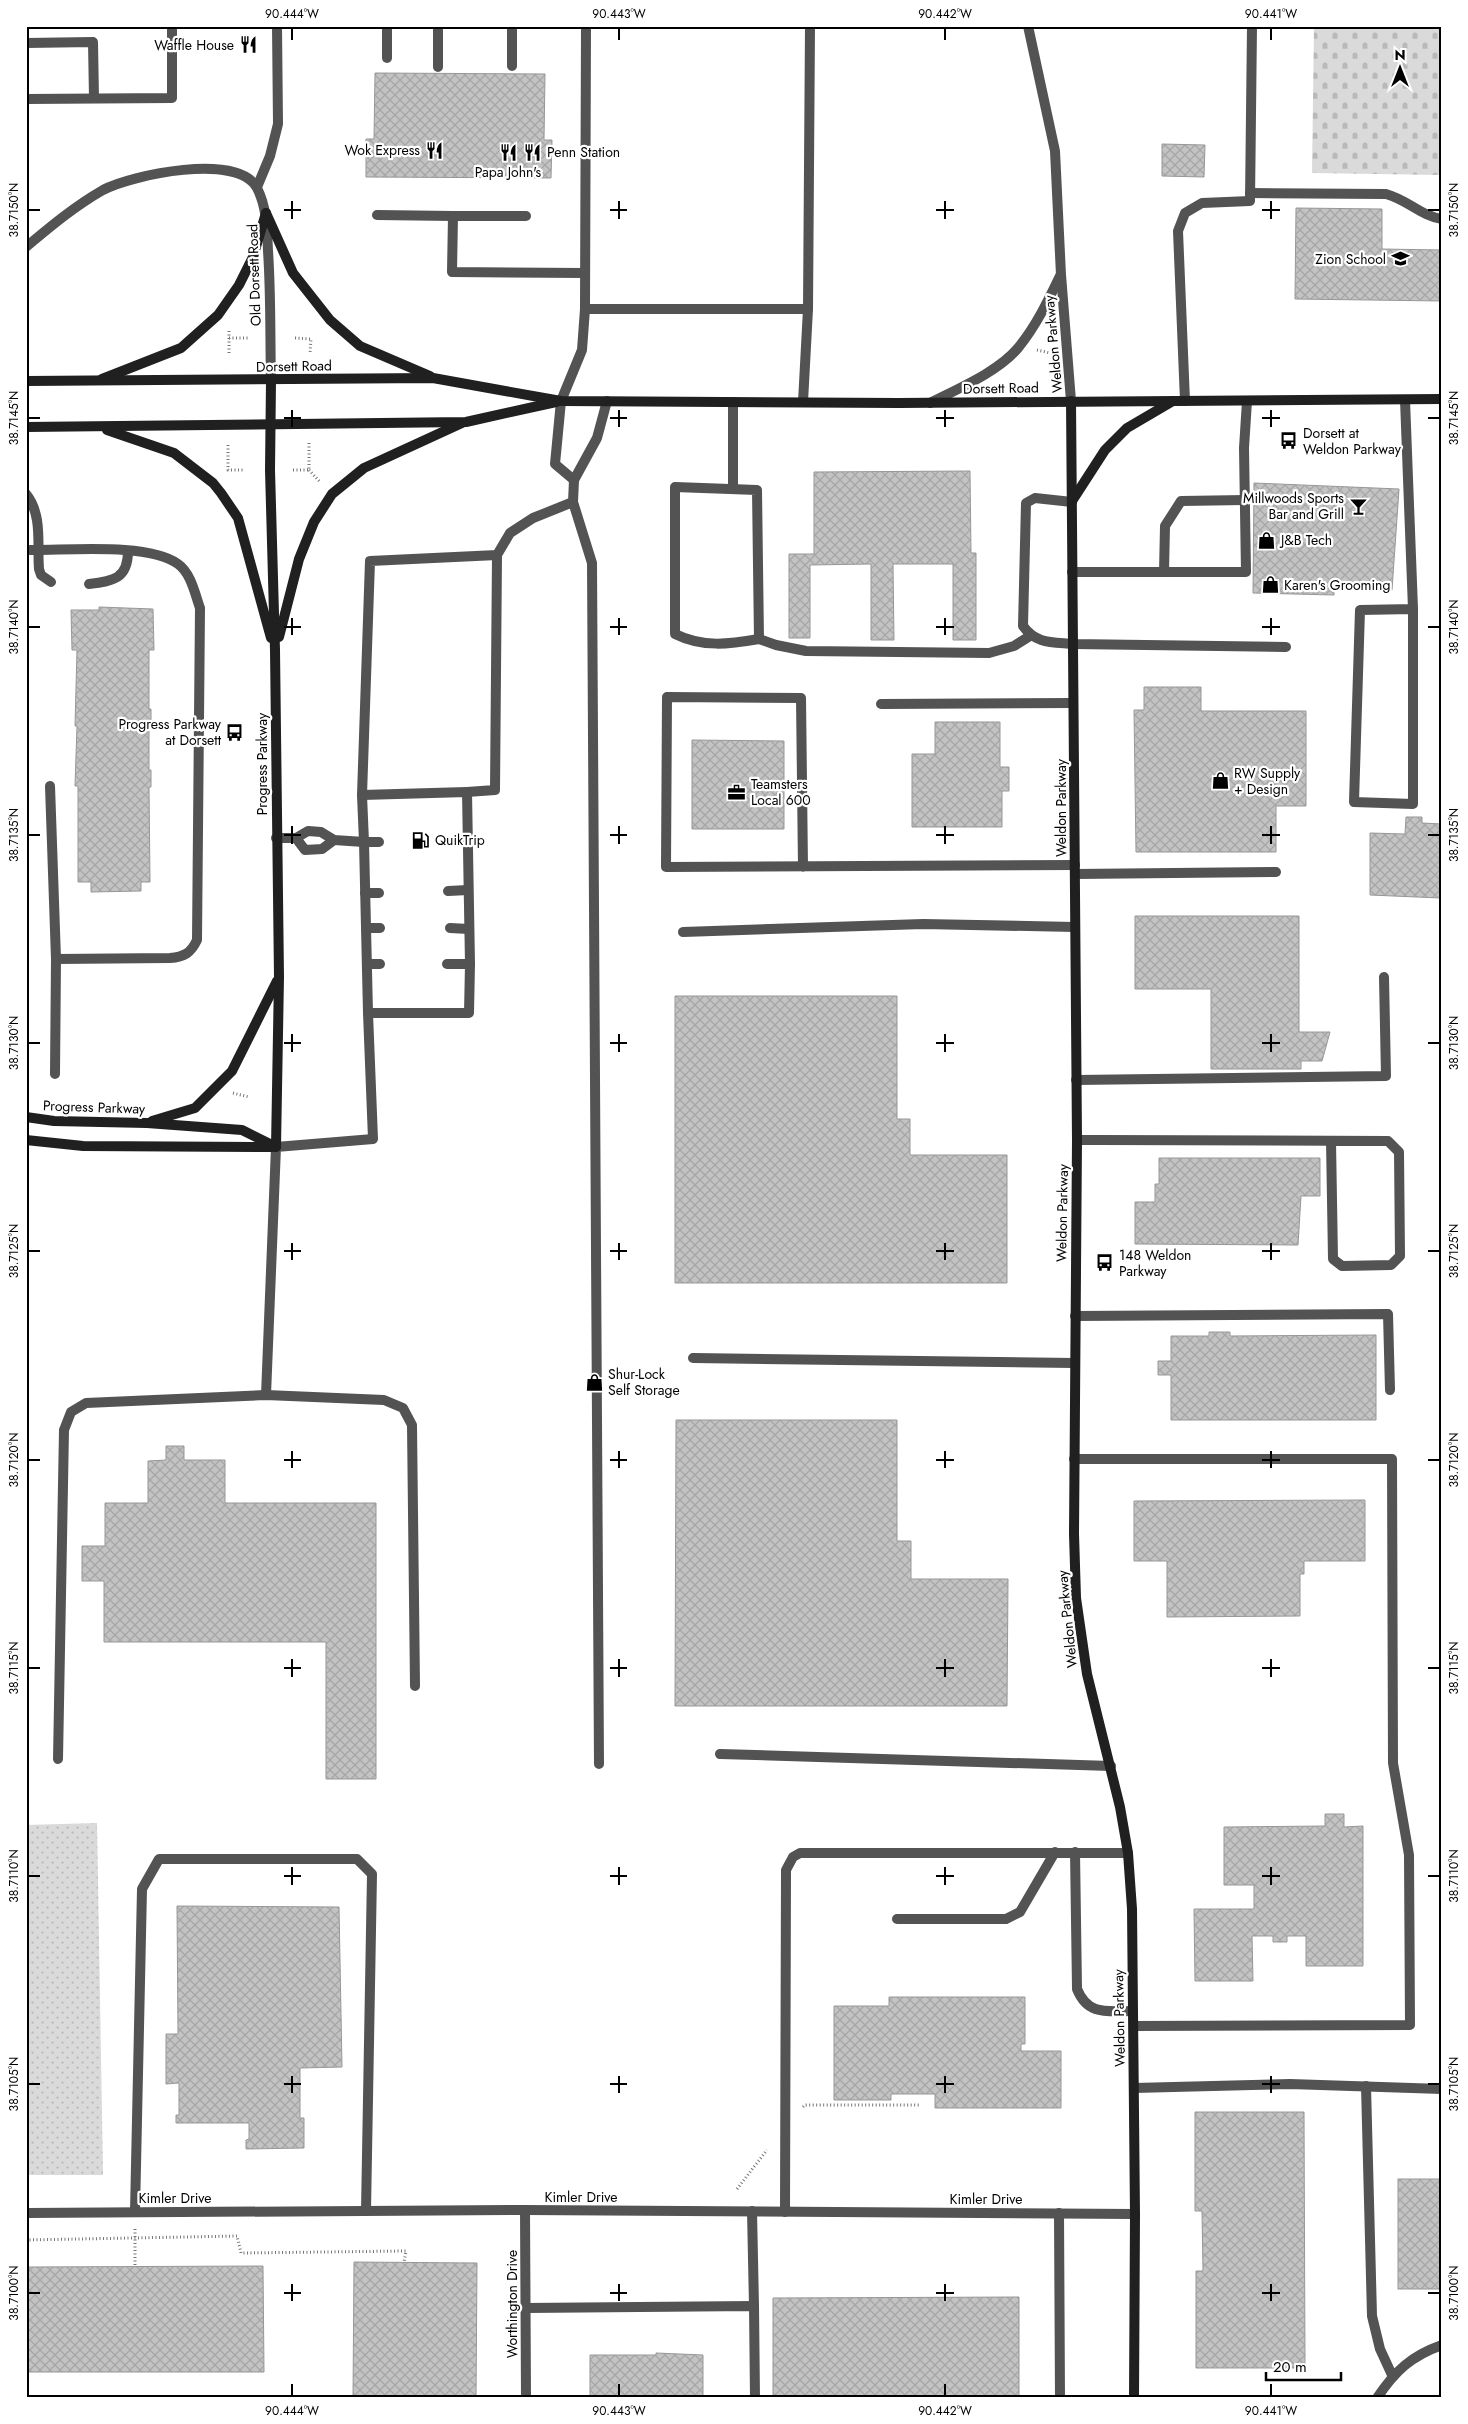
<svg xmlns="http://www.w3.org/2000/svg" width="1468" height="2424" viewBox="0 0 1468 2424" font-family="Jost,sans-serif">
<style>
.grass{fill:url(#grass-dots)}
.cemetery{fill:url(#cemetery-stones)}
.building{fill:url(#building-cross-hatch);stroke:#979797}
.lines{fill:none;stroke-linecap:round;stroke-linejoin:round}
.path{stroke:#757575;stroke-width:3;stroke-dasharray:1 2.5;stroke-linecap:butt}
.lane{stroke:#535353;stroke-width:10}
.street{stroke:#535353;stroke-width:10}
.secondary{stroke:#202020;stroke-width:10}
.ticks{fill:none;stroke:#000;stroke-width:2}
.labels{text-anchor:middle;stroke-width:4.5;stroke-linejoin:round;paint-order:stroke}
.poi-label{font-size:14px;fill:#000;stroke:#fff;text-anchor:start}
.street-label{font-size:14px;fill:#000;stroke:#fff}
.neatline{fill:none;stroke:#000;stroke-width:2}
.ticks-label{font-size:12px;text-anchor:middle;fill:#000}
</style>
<defs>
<pattern id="grass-dots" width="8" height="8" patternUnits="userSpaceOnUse" patternTransform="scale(1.25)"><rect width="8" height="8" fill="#dadada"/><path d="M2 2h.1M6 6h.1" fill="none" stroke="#b9b9b9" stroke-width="1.8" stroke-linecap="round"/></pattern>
<pattern id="cemetery-stones" width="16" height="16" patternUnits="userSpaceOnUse" patternTransform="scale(1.25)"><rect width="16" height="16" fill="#dadada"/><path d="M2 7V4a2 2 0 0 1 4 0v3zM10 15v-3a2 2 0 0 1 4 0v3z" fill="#b9b9b9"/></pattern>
<pattern id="building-cross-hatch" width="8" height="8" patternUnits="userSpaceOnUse" patternTransform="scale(1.25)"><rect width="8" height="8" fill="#c3c3c3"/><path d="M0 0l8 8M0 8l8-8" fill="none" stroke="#a6a6a6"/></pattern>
</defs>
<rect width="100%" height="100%" fill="#fff"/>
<polygon class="grass" points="97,1823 103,2175 26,2175 26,1825"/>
<polygon class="cemetery" points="1314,26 1442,26 1442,175 1312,173"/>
<g class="building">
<polygon points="375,73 545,74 544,140 552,140 551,178 366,177 366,139 374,139"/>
<polygon points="1162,144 1205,145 1204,177 1162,176"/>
<polygon points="1296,208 1382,209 1382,249 1442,250 1442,301 1295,299"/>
<polygon points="970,471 971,553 976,553 976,640 953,640 953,564 893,564 894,640 871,640 871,564 810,565 810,638 789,638 789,554 814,554 814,472"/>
<polygon points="1254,483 1399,489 1392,590 1334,585 1334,595 1253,593"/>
<polygon points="99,607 153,609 154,650 149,650 149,709 151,709 151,725 149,725 149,770 151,770 151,787 149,787 150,882 141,882 141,891 91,892 91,882 78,882 78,786 75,786 77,726 75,726 77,650 72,650 71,610 99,610"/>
<polygon points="1144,687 1201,687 1201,711 1306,711 1306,806 1276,806 1276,852 1136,852 1134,710 1144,710"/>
<polygon points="935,722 1000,722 1000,767 1009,767 1009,791 1002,791 1002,827 912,827 912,754 935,754"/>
<polygon points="692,740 784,741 784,829 692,829"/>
<polygon points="1406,817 1422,817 1422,823 1442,824 1440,898 1370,895 1370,833 1405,834"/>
<polygon points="1135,916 1299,916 1299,1032 1330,1032 1322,1061 1301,1061 1301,1069 1211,1069 1211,989 1135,989"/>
<polygon points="675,996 897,996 897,1119 910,1119 910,1155 1007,1155 1007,1283 675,1283"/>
<polygon points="1159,1158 1320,1158 1320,1196 1301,1196 1298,1245 1135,1244 1135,1202 1155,1202 1155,1184 1159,1184"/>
<polygon points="1209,1332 1230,1332 1230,1336 1376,1335 1376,1420 1171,1420 1171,1375 1158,1375 1158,1361 1171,1361 1171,1336 1209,1336"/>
<polygon points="676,1420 897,1420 897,1541 911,1541 911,1579 1008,1579 1007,1706 675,1706"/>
<polygon points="166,1446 184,1446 184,1460 225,1460 225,1503 376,1503 376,1779 326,1779 326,1642 104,1642 104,1581 82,1581 82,1546 105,1546 105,1503 148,1503 148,1461 166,1460"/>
<polygon points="1365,1500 1365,1561 1304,1561 1304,1574 1300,1574 1300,1616 1167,1617 1167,1561 1134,1561 1134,1501"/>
<polygon points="1325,1814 1344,1814 1344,1827 1363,1826 1363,1966 1306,1966 1306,1936 1287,1936 1287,1942 1273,1942 1273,1936 1252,1936 1253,1981 1195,1981 1194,1909 1254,1909 1254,1885 1224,1885 1224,1827 1325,1826"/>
<polygon points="177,1906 339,1907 342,2067 300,2068 300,2118 304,2118 304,2148 246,2149 246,2140 249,2139 249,2123 176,2123 176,2115 179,2115 179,2083 166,2084 166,2034 178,2034"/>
<polygon points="889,1997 1025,1997 1025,2044 1021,2044 1021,2051 1061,2051 1061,2108 935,2108 935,2094 891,2094 891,2100 834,2100 834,2006 889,2006"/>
<polygon points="1195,2112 1304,2112 1305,2368 1196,2368 1196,2271 1203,2271 1202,2211 1195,2211"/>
<rect x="1398" y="2179" width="44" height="110"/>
<polygon points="354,2262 477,2263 476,2398 353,2398"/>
<polygon points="263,2266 264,2372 26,2372 26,2267"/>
<polygon points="1019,2297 1019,2398 773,2398 773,2298"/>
<polygon points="656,2353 703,2355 703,2398 590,2398 590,2355 656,2355"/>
</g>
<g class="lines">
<g class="path">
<polyline points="229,338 250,338"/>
<polyline points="295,338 311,339 310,353"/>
<polyline points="1037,350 1050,353"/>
<polyline points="229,353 229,330"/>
<polyline points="228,445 228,470 245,470"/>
<polyline points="293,470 309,470 309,441"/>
<polyline points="309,470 320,482"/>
<polyline points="233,1093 249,1097"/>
<polyline points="803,2107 805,2105 920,2105"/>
<polyline points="737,2189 767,2150"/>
<polyline points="135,2229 135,2266"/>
<polyline points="26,2240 237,2236 241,2253 406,2251 404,2262"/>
</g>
<g class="lane">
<polyline points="438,26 438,67"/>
<polyline points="26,43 93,42 94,98"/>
<polyline points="387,58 387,26"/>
<polyline points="512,66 512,26"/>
<polyline points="26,99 172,98 172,26"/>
<polyline points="257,187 270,156 278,124 277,26"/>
<path d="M 1250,193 L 1386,194 C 1408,200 1421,216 1442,219"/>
<polyline points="377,215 453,216"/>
<polyline points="526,216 453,216 452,272 585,273"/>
<polyline points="585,309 808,309 810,26"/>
<polyline points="1405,400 1413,609 1413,804 1354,802 1360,610 1413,609"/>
<polyline points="1185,401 1178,231 1185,213 1202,203 1250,201 1252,26"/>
<polyline points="733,402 733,488"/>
<polyline points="803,402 808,309"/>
<polyline points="574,480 555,464 561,401 582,350 585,309 586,26"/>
<path d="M 675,487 L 757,490 L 759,639 C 730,644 703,648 675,634 Z"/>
<path d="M 26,494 C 43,515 37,545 39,569 L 41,575 L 51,582"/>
<polyline points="573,502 592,563 599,1764"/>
<path d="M 1072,502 L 1035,498 L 1026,503 L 1023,626 C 1036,644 1052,642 1073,644 L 1286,647"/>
<path d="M 26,550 C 65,551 147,542 178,564 C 191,573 195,594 200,608 L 197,940 C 191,953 184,957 170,958 L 56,959 L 50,786"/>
<polyline points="1072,572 1246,572 1244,448 1247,401"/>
<polyline points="1164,572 1165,526 1181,501 1245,500"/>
<path d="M 89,584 C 113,581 128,579 128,551"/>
<polyline points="759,639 776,645 806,651 989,653 1014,646 1030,636"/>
<polyline points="881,704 1073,703"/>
<polyline points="467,792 495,790 497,555"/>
<polyline points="276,838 296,838 308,831 321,832 334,840 364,842 362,795"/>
<polyline points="296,838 305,850 322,849 334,840"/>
<polyline points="446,842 467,842"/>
<polyline points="803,867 801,698 667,697 666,867 1075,865"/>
<polyline points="1075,874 1276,872"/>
<polyline points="448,891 468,890"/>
<polyline points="365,893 379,893"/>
<polyline points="367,928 380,928"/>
<polyline points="450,928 469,929"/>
<polyline points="683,932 923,924 1075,927"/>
<polyline points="368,964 380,964"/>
<polyline points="447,964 470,964"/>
<polyline points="368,1013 364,842 379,842"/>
<polyline points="55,1074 56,959"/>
<polyline points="1076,1080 1386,1076 1384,977"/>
<polyline points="1077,1140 1098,1140 1388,1141 1399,1152 1400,1256 1391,1265 1342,1266 1333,1259 1331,1141"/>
<polyline points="1075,1316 1388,1314 1390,1390"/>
<polyline points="693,1358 1074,1363"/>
<polyline points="266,1395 276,1147 373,1139 368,1013 469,1013 470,964 467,792 362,795 370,561 497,555 510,533 533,518 573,502 574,480 597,438 607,401"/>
<polyline points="1074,1459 1392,1459 1393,1763 1409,1855 1410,2025 1134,2026"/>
<polyline points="720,1754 1111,1766"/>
<polyline points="58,1759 64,1430 71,1412 86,1403 266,1395 384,1400 403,1408 412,1425 415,1686"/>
<path d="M 1075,1852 L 1077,1989 C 1088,2016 1107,2011 1133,2011"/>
<polyline points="897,1919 1006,1919 1020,1912 1055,1852"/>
<polyline points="1366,2086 1372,2316 1380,2349 1392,2375"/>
<polyline points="1134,2088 1290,2084 1442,2089"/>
<polyline points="752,2211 754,2306"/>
<polyline points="135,2212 142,1889 159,1859 357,1859 372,1874 366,2211"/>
<polyline points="785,2212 786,1870 793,1857 800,1853 1128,1853"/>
<polyline points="1059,2213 1060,2398"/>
<polyline points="525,2308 754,2306 755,2398"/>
<path d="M 1377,2398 C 1395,2371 1411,2356 1442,2345"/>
</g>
<g class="street">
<polyline points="1028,26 1055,151 1061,275 1071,401"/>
<path d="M 26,247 C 51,226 75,206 103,190 C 131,175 238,152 257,188 C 267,207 267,230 268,251 C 271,294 270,337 271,381"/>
<path d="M 930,403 C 957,389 998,372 1018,348 C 1036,326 1048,301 1060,276"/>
<polyline points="525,2210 526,2398"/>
<polyline points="26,2213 525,2210 1135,2214"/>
</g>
<g class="secondary">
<polyline points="266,213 293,273 330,320 360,346 430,376"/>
<polyline points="102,379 181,348 218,315 239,285 253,257 266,213"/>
<polyline points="26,381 433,378 561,401 899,403 1442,399"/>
<polyline points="271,381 270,470 275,650 279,977 276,1147"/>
<polyline points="1071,401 1077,1140 1074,1534 1076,1598 1087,1674 1120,1807 1128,1853 1132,1909 1135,2214 1134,2398"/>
<polyline points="26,427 466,422 556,402"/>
<polyline points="107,430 174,453 213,483 221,493 238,518 271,638"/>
<polyline points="1072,501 1105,450 1127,428 1173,401"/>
<polyline points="279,637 299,559 314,522 332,494 364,468 462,423"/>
<polyline points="26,1117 54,1121 147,1123 242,1130 276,1147"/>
<polyline points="152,1121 195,1108 232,1071 277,981"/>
<polyline points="26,1140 83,1146 272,1147"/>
</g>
</g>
<path class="ticks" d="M 292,28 L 292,40M 619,28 L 619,40M 945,28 L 945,40M 1271,28 L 1271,40M 292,201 L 292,219M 619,201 L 619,219M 945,201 L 945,219M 1271,201 L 1271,219M 28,210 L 40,210M 284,210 L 301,210M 610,210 L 627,210M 936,210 L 954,210M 1262,210 L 1280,210M 1428,210 L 1440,210M 292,410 L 292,427M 619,410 L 619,427M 945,410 L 945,427M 1271,410 L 1271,427M 28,418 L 40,418M 284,418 L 301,418M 610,418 L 627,418M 936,418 L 954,418M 1262,418 L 1280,418M 1428,418 L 1440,418M 292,618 L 292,635M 619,618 L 619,635M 945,618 L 945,635M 1271,618 L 1271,635M 28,627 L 40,627M 284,627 L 301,627M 610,627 L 627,627M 936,627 L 954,627M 1262,627 L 1280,627M 1428,627 L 1440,627M 292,826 L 292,844M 619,826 L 619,844M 945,826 L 945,844M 1271,826 L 1271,844M 28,835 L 40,835M 284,835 L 301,835M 610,835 L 627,835M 936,835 L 954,835M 1262,835 L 1280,835M 1428,835 L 1440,835M 292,1034 L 292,1052M 619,1034 L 619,1052M 945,1034 L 945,1052M 1271,1034 L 1271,1052M 28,1043 L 40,1043M 284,1043 L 301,1043M 610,1043 L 627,1043M 936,1043 L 954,1043M 1262,1043 L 1280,1043M 1428,1043 L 1440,1043M 292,1243 L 292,1260M 619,1243 L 619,1260M 945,1243 L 945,1260M 1271,1243 L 1271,1260M 28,1251 L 40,1251M 284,1251 L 301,1251M 610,1251 L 627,1251M 936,1251 L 954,1251M 1262,1251 L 1280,1251M 1428,1251 L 1440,1251M 292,1451 L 292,1468M 619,1451 L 619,1468M 945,1451 L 945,1468M 1271,1451 L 1271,1468M 28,1460 L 40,1460M 284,1460 L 301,1460M 610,1460 L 627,1460M 936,1460 L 954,1460M 1262,1460 L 1280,1460M 1428,1460 L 1440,1460M 292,1659 L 292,1677M 619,1659 L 619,1677M 945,1659 L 945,1677M 1271,1659 L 1271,1677M 28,1668 L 40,1668M 284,1668 L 301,1668M 610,1668 L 627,1668M 936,1668 L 954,1668M 1262,1668 L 1280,1668M 1428,1668 L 1440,1668M 292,1867 L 292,1885M 619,1867 L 619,1885M 945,1867 L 945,1885M 1271,1867 L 1271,1885M 28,1876 L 40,1876M 284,1876 L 301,1876M 610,1876 L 627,1876M 936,1876 L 954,1876M 1262,1876 L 1280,1876M 1428,1876 L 1440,1876M 292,2076 L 292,2093M 619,2076 L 619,2093M 945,2076 L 945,2093M 1271,2076 L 1271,2093M 28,2084 L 40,2084M 284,2084 L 301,2084M 610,2084 L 627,2084M 936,2084 L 954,2084M 1262,2084 L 1280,2084M 1428,2084 L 1440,2084M 292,2284 L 292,2301M 619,2284 L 619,2301M 945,2284 L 945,2301M 1271,2284 L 1271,2301M 28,2293 L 40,2293M 284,2293 L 301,2293M 610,2293 L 627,2293M 936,2293 L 954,2293M 1262,2293 L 1280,2293M 1428,2293 L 1440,2293M 292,2384 L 292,2396M 619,2384 L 619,2396M 945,2384 L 945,2396M 1271,2384 L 1271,2396"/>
<defs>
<symbol id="restaurant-bare" viewBox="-9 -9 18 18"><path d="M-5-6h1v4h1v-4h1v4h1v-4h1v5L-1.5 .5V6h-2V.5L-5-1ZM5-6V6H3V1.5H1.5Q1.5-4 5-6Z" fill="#000" stroke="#fff" stroke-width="2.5" paint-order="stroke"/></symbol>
<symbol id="school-bare" viewBox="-9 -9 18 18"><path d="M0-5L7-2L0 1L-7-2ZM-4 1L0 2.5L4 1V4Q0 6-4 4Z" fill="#000" stroke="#fff" stroke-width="2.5" paint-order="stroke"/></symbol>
<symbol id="bus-bare" viewBox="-9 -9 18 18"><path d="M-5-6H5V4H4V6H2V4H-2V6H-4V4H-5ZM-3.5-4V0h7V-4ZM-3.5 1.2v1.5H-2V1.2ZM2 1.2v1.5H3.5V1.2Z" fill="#000" stroke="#fff" stroke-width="2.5" paint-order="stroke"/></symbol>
<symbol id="bar-bare" viewBox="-9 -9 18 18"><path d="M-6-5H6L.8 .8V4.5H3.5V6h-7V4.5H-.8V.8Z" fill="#000" stroke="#fff" stroke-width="2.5" paint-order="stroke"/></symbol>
<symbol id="shop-bare" viewBox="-9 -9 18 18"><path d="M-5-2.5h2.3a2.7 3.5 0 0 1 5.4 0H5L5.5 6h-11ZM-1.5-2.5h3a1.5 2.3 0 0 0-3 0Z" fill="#000" stroke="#fff" stroke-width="2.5" paint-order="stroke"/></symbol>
<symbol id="office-bare" viewBox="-9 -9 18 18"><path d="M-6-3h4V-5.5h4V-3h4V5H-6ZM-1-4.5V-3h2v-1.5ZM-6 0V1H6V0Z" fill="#000" stroke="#fff" stroke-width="2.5" paint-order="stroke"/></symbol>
<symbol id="fuel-bare" viewBox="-9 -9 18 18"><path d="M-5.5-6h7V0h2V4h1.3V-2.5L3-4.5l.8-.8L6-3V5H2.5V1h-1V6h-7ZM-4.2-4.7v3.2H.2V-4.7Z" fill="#000" stroke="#fff" stroke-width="2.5" paint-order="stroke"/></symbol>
</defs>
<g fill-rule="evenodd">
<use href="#restaurant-bare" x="236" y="32" width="25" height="25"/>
<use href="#restaurant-bare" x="422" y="138" width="25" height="25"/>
<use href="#restaurant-bare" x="496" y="140" width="25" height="25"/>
<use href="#restaurant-bare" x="520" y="140" width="25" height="25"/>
<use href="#school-bare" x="1388" y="246" width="25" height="25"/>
<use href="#bus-bare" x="1276" y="428" width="25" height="25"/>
<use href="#bar-bare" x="1346" y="494" width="25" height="25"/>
<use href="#shop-bare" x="1254" y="528" width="25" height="25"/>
<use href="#shop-bare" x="1258" y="572" width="25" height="25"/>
<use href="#bus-bare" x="222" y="720" width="25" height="25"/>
<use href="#shop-bare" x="1208" y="768" width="25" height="25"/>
<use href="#office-bare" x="724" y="780" width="25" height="25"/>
<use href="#fuel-bare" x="408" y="828" width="25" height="25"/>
<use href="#bus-bare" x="1092" y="1250" width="25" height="25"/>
<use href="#shop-bare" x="582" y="1370" width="25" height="25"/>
</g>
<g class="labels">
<g class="poi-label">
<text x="234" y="50" text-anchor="end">Waffle House</text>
<text x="420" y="155" text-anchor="end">Wok Express</text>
<text x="547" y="157">Penn Station</text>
<text x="508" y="177" text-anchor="middle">Papa John's</text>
<text x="1386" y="264" text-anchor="end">Zion School</text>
<text x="1303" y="438">Dorsett at<tspan x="1303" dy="16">Weldon Parkway</tspan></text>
<text x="1344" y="503" text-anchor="end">Millwoods Sports<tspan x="1344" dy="16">Bar and Grill</tspan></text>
<text x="1281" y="545">J&amp;B Tech</text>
<text x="1284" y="590">Karen's Grooming</text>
<text x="221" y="729" text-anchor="end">Progress Parkway<tspan x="221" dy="16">at Dorsett</tspan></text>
<text x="1234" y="778">RW Supply<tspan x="1234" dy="16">+ Design</tspan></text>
<text x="751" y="789">Teamsters<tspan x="751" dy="16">Local 600</tspan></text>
<text x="435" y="845">QuikTrip</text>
<text x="1119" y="1260">148 Weldon<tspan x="1119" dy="16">Parkway</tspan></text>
<text x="608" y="1379">Shur-Lock<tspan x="608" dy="16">Self Storage</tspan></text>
</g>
<g class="street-label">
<text transform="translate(254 275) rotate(-92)" y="5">Old Dorsett Road</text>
<text transform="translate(1053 344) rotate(-95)" y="5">Weldon Parkway</text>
<text transform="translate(294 366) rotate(-1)" y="5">Dorsett Road</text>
<text transform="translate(1001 388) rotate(-1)" y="5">Dorsett Road</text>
<text transform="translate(262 764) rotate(-90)" y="5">Progress Parkway</text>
<text transform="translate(1061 808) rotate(-90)" y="5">Weldon Parkway</text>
<text transform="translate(94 1107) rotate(2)" y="5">Progress Parkway</text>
<text transform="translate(1062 1213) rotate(-89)" y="5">Weldon Parkway</text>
<text transform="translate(1067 1619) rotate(-96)" y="5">Weldon Parkway</text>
<text transform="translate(1119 2018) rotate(-91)" y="5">Weldon Parkway</text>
<text x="581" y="2202">Kimler Drive</text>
<text x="175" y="2203">Kimler Drive</text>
<text x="986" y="2204">Kimler Drive</text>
<text transform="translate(512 2304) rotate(-90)" y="5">Worthington Drive</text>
</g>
</g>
<rect width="1468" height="2424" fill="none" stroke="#ffffff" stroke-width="55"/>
<g transform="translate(1400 68)" stroke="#ffffff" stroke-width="4" paint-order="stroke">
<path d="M0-4L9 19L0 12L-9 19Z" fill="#000000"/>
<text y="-8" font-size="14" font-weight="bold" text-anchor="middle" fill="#000000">N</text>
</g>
<path d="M1266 2372v8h75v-8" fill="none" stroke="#000000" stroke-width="2.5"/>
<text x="1273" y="2372" font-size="15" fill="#000000" stroke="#ffffff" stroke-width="4" paint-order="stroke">20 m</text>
<rect x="28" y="28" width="1412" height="2368" class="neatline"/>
<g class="ticks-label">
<text x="292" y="18">90.444°W</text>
<text x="619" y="18">90.443°W</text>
<text x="945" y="18">90.442°W</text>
<text x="1271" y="18">90.441°W</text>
<text transform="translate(14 210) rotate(-90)" y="4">38.7150°N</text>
<text transform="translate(1454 210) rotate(-90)" y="4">38.7150°N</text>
<text transform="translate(14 418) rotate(-90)" y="4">38.7145°N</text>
<text transform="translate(1454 418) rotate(-90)" y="4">38.7145°N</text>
<text transform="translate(14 627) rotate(-90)" y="4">38.7140°N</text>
<text transform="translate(1454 627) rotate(-90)" y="4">38.7140°N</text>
<text transform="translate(14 835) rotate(-90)" y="4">38.7135°N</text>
<text transform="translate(1454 835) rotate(-90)" y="4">38.7135°N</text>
<text transform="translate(14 1043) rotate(-90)" y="4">38.7130°N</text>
<text transform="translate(1454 1043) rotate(-90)" y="4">38.7130°N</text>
<text transform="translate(14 1251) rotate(-90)" y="4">38.7125°N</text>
<text transform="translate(1454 1251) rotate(-90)" y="4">38.7125°N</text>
<text transform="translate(14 1460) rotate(-90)" y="4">38.7120°N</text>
<text transform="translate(1454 1460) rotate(-90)" y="4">38.7120°N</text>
<text transform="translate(14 1668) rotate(-90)" y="4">38.7115°N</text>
<text transform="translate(1454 1668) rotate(-90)" y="4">38.7115°N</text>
<text transform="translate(14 1876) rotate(-90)" y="4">38.7110°N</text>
<text transform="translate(1454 1876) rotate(-90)" y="4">38.7110°N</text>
<text transform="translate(14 2084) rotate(-90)" y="4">38.7105°N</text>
<text transform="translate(1454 2084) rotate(-90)" y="4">38.7105°N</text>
<text transform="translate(14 2293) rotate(-90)" y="4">38.7100°N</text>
<text transform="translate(1454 2293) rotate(-90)" y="4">38.7100°N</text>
<text x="292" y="2415">90.444°W</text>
<text x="619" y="2415">90.443°W</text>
<text x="945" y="2415">90.442°W</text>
<text x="1271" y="2415">90.441°W</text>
</g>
</svg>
